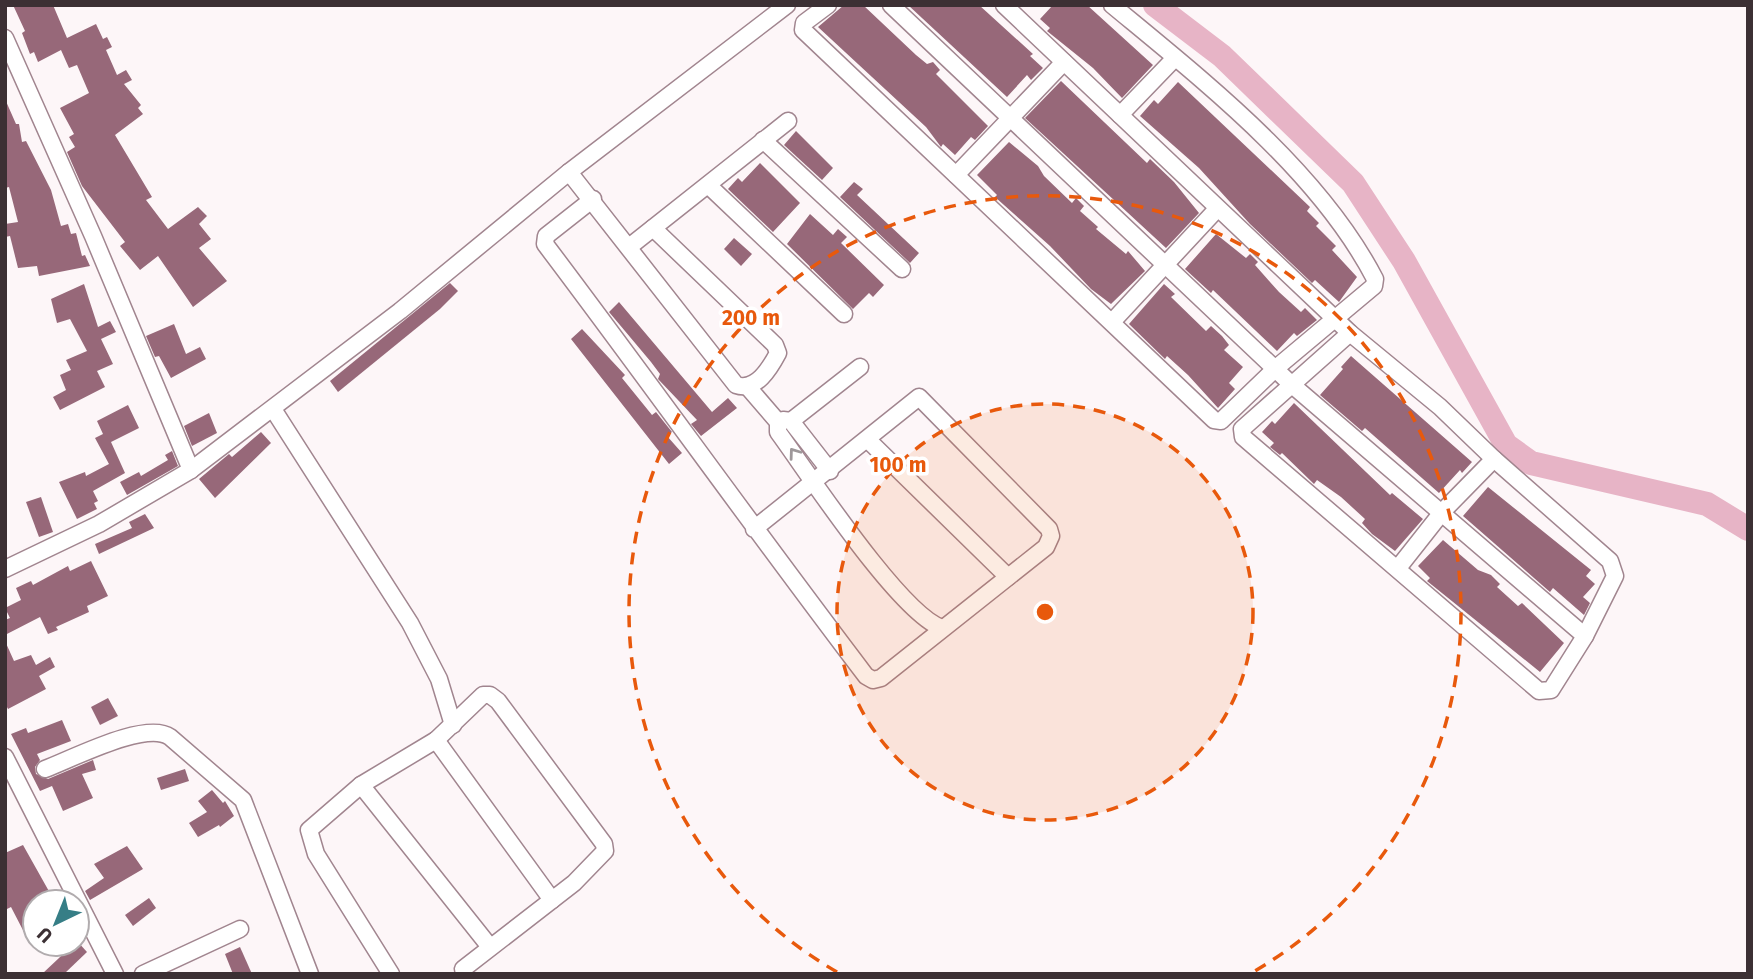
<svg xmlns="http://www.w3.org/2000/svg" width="1753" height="979" viewBox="0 0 1753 979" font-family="'Fira Sans',sans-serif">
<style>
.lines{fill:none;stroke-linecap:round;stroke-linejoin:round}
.river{stroke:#e7b4c6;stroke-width:24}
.building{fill:#976879}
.street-casing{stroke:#a1858f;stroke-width:19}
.street{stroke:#fff;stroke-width:16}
.oneway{stroke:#9e989a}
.ring{fill:none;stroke:#e8590c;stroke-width:3.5;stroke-dasharray:12 9}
.centre{fill:#e8590c;stroke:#fff;stroke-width:3.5}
.ring-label{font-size:21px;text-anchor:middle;font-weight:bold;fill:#e8590c;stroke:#fff;stroke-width:7;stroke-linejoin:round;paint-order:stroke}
</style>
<rect width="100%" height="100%" fill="#fdf6f8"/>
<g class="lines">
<polyline class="river" points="1155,5 1222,56 1353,183 1404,261 1506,445 1531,463 1707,504 1748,529"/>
</g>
<g class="building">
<polygon points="13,5 53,5 67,38 96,24 103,39 107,37 112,47 106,50 117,75 126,70 132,80 124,84 141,105 138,108 143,114 115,135 152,197 146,200 168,229 198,207 207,216 199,224 211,239 199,248 227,281 193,307 158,256 140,270 120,246 125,242 82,186 67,152 75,147 69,137 74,134 60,108 89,93 77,65 69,68 61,50 38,62 34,52 30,54 22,33 25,31"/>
<polygon points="844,5 863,5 916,55 927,64 933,62 940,70 936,74 988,126 975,140 971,137 955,155 943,144 941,147 926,127 818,27"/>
<polygon points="908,5 979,5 1033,54 1030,56 1043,68 1031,80 1027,75 1007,97"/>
<polygon points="1053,5 1087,5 1153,65 1122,98 1093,68 1047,31 1050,28 1040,19"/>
<polygon points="1061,81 1147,163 1150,159 1174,182 1199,213 1166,248 1025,118"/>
<polygon points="1178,82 1310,207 1307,211 1319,223 1316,226 1336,246 1332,250 1357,277 1339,302 1315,280 1312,283 1250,224 1199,168 1140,116 1154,100 1158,104"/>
<polygon points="5,99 16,124 19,124 22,142 26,141 51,190 61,226 68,224 71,234 76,233 82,256 85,255 90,266 39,276 37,266 18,268 10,236 5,237 5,224 18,222 9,187 5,188"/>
<polygon points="796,131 833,168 822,180 784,145"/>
<polygon points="1009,142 1038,166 1044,176 1072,203 1076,198 1084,206 1080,211 1098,227 1096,229 1126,254 1128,251 1145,271 1111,304 1091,289 1050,246 995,197 997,195 977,175"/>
<polygon points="760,163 800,203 773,232 728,189 738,178 742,182"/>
<polygon points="854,182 863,189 857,195 919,253 910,263 840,197"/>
<polygon points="810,214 833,235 838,229 847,237 841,243 884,285 873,297 869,293 853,309 787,244"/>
<polygon points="1216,234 1246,258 1250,254 1258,262 1255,265 1279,292 1301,312 1305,308 1317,320 1297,336 1294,333 1277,351 1213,290 1211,293 1185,269"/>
<polygon points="734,238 752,254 741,266 724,249"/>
<polygon points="450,283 458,291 440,309 338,392 330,381"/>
<polygon points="84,284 98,327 110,321 116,332 101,339 113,364 97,371 105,387 60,410 53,397 66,390 60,375 71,370 66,360 87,351 70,319 57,323 51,299"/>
<polygon points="1164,284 1175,294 1171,297 1206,331 1211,326 1222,336 1229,345 1224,350 1243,367 1229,383 1235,389 1218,408 1188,375 1167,356 1165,359 1129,324"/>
<polygon points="619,302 712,412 728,398 737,408 701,436 691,424 697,420 658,379 660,374 651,362 609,312"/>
<polygon points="174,324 186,354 200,347 206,359 171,378 159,356 155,357 146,336"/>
<polygon points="582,329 625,375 622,378 652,415 656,412 672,432 667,436 682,453 669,464 571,339"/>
<polygon points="1351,356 1472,462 1462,473 1460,470 1439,493 1365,428 1362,431 1320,395 1343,369 1341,367"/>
<polygon points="1294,403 1390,495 1392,493 1423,519 1395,551 1372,534 1362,523 1365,519 1341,497 1317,480 1314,484 1282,453 1280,455 1270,447 1274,443 1262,432 1272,421 1275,424"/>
<polygon points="128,405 139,428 111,442 125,473 93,491 98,501 94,503 97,509 77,519 59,482 85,472 86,476 109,464 95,438 103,434 97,421"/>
<polygon points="209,413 217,433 192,446 184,426"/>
<polygon points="261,432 271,443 215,498 199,479 229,454 232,457"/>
<polygon points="172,451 178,466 127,495 120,482 139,472 141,476 168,460 165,455"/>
<polygon points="1488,487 1591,570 1586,576 1595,584 1583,597 1590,603 1584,615 1553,588 1550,592 1463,516"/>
<polygon points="41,497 53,532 39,537 26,502"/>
<polygon points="145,514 154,528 99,554 95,544 132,528 129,522"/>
<polygon points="1443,540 1478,570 1491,575 1500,584 1497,587 1518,606 1522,603 1564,643 1540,672 1427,581 1430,578 1418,566"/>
<polygon points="91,561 108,596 87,606 89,612 56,627 58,630 48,634 40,617 5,635 5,620 10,618 5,608 21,600 16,588 31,581 33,585 68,566 70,571"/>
<polygon points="5,641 14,661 31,655 36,665 50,657 55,667 39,676 46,689 8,709 5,703"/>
<polygon points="108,698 118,716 100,725 91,707"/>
<polygon points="62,720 71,741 37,754 40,760 35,767 36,774 48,779 93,760 96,770 82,774 93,798 63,811 52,786 40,791 11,734 26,728 28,733"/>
<polygon points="185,769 189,781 161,790 157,778"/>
<polygon points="212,790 223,803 225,801 234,816 220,827 219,825 198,837 189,823 207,812 198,801"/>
<polygon points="23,845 55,902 35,902 35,931 26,936 11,907 5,910 5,853"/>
<polygon points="127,846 143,869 90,900 85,891 104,878 94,864"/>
<polygon points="149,898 156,908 133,926 125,915"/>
<polygon points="77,941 87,952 64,974 42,974"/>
<polygon points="240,947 252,974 233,974 225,954"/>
</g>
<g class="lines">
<defs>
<g id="street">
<path d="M 828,5 L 804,23 L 803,30 L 1214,420 L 1221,421 L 1276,368 L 1374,286 L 1375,279 C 1319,171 1205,82 1112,5"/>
<polyline points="891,5 1291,384 1585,636 1551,690 1539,691 1243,437 1242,429 1350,333"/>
<polyline points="1004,5 1350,333 1440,407 1494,459 1610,561 1615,576 1585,636"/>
<polyline points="5,38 93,236 191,470"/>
<polyline points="1120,115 1174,59"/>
<polyline points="763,140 902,269"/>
<path d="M 569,172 L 736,385 C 756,392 770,368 778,353 L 775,345 L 653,228"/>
<polyline points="956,175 1064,62"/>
<polyline points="708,185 844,314"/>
<path d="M 593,199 L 546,236 L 545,244 C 653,387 757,533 866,676 L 873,680 L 881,678 L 1046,547 L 1051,536 L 1049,529 L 919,397 L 754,529"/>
<polyline points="629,247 788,121"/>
<polyline points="1112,322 1217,209"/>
<path d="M 747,386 L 778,422 L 778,432 C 808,473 900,614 942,628"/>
<polyline points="273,409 410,623 439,679 453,725"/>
<polyline points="783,420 791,421 830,471"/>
<polyline points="791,421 860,367"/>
<polyline points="868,440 1008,577"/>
<polyline points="1398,568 1443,511 1494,459"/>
<polyline points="5,569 99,524 191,470 400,311 569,172 787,5"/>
<polyline points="436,740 552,900"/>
<polyline points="5,757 115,974"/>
<path d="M 45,769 C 72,759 146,720 170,737 L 243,800 L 310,974"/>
<polyline points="361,785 490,947"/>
<polyline points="143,974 240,929"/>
<polyline points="391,974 316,854 309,830 361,785 436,740 483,695 490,695 498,701 604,844 605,851 574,883 463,969"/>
</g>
</defs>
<use href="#street" class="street-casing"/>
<use href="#street" class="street"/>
</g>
<defs><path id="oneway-chevron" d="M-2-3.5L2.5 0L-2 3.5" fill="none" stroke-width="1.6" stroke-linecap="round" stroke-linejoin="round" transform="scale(1.75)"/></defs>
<use class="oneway" href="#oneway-chevron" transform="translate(794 453) rotate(-126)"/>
<circle cx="1045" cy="612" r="208" fill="#e8590c" fill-opacity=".12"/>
<g class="ring">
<circle cx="1045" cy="612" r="208"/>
<path d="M837 972A416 416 0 1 1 1253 972"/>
</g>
<circle cx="1045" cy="612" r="10" class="centre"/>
<g class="ring-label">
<text x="751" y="325">200 m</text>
<text x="898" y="472">100 m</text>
</g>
<rect width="1753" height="979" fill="none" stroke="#3c3034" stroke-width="14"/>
<g transform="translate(56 923) rotate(223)"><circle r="33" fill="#ffffff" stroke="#b1acae" stroke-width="2"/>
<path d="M0-5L12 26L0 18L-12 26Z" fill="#367e86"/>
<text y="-10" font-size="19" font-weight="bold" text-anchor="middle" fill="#3c3034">U</text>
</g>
</svg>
